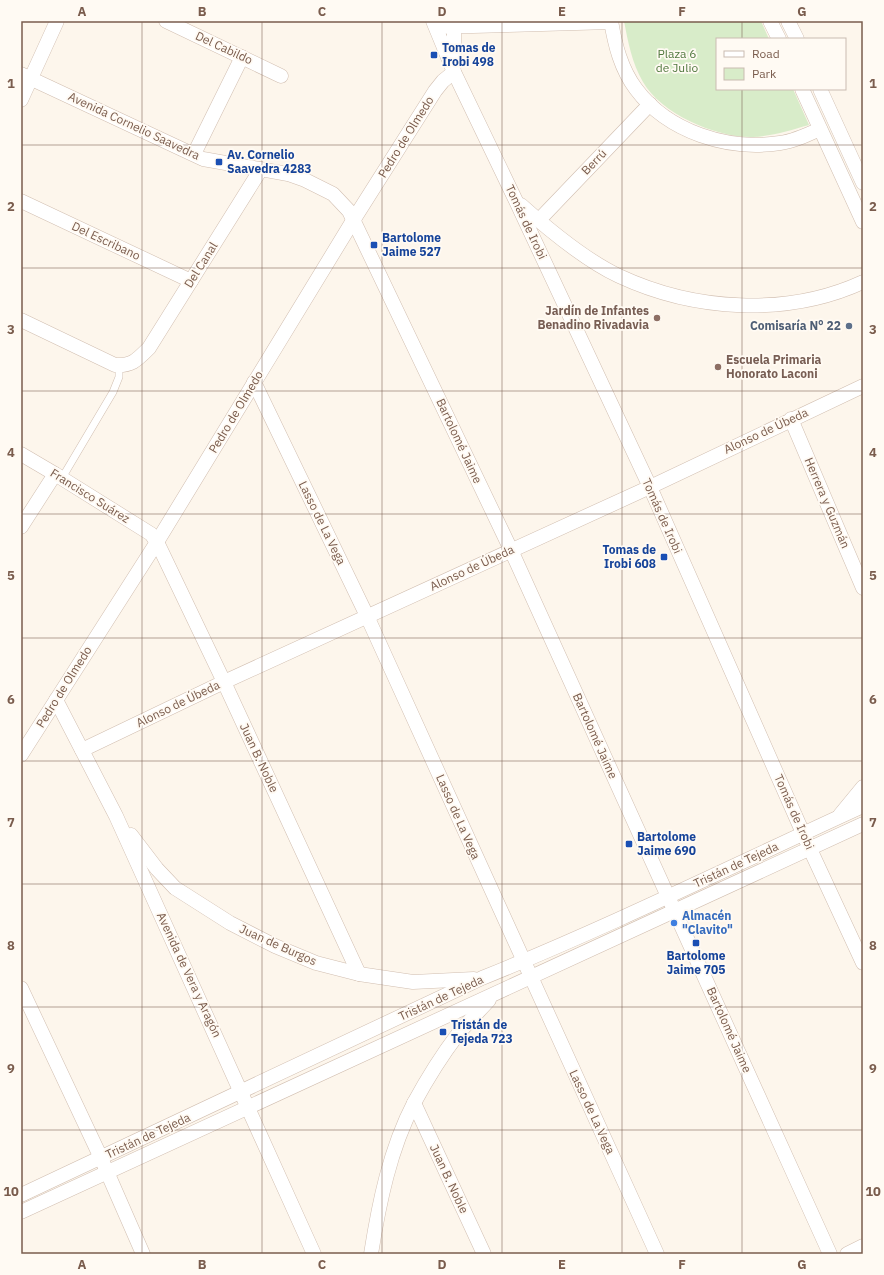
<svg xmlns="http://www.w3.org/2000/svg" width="884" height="1275" viewBox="0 0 884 1275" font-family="'IBM Plex Sans',sans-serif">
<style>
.green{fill:#d8ecc9}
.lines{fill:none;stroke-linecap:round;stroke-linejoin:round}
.service-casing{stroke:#d1beb0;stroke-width:8}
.minor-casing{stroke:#d1beb0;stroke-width:15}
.service{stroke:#fff;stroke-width:7}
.minor{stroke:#fff;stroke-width:14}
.grid{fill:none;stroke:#7a5c4d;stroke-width:1;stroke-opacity:0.55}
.transit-dot{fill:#1a4fb4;stroke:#fffaf3;stroke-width:1.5}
.education-dot{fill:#8d6e63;stroke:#fffaf3;stroke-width:1.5}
.service-dot{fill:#5c6f8a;stroke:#fffaf3;stroke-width:1.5}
.shop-dot{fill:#3f7fe0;stroke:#fffaf3;stroke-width:1.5}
.labels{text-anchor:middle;stroke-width:3.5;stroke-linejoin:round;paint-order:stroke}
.street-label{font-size:12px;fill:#7a5c4d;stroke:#fffaf3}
.transit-label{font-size:12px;font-weight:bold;fill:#164399;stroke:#fffaf3;text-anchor:start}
.park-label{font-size:12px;fill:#537a41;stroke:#fffaf3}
.education-label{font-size:12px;font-weight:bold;fill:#785e54;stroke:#fffaf3;text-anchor:end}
.service-label{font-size:12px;font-weight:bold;fill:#4e5e75;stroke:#fffaf3;text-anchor:end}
.shop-label{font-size:12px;font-weight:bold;fill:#366cbe;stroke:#fffaf3;text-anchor:start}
.neatline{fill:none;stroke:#7a5c4d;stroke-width:1.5}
.grid-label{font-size:13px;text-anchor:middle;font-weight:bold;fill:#7a5c4d}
</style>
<rect width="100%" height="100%" fill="#fdf6ec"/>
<path class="green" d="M 624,21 L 761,21 L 769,39 L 717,39 L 717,89 L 793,89 L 809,125 C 791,130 773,136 753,137 C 717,138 661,114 643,82 C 632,63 628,42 624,21 Z"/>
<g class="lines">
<defs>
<polyline id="service" points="62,478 113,392 119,377 119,365"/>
<g id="minor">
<polyline points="166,21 281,76"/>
<polyline points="433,21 454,72 516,201 650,487 810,849 863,963"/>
<path d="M 611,21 C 615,45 621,69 636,89 C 668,132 728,151 780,143 C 794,141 807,135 820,129"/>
<polyline points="770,21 779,39"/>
<polyline points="788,21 797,39"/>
<polyline points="436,27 611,22"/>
<polyline points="454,66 454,21"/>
<polyline points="21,74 203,159 288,174 305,180 333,194 349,211 511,550 830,1254"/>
<polyline points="802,89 863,222"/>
<polyline points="820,89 863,183"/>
<polyline points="21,100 57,21"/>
<polyline points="194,154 242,57"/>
<polyline points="21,201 191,281"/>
<path d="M 521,205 C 549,230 585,260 619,276 C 694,311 787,317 863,282"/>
<polyline points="539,220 650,104"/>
<path d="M 21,320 L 115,365 C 132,366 137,360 149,348 L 261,169"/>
<polyline points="254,382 367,616 657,1254"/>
<polyline points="791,419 863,588"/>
<polyline points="21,454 55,474 151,534 157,542 224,682 359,974"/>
<polyline points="21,527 55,474"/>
<polyline points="56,700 116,816 314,1254"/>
<polyline points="82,750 224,682 650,487 863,386"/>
<polyline points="21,755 157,542 354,219 435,91 443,81 454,72"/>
<polyline points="840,815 863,787"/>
<polyline points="131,835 157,869 175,888 230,923 275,946 316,963 359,974 413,982 474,979"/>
<polyline points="21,988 101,1158 143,1254"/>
<polyline points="414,1103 484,1254"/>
<path d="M 21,1195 L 482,978 C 611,926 736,864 863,806"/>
<polyline points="21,1212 863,824"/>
<path d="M 371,1254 C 379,1203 390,1149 414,1103 C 427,1079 442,1055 458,1034 C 468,1022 479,1011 489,1000"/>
<polyline points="847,1254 863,1246"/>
</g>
</defs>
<use href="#service" class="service-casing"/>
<use href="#minor" class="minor-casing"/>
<use href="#service" class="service"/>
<use href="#minor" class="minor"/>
</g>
<path class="grid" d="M 142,21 L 142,1254M 262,21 L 262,1254M 382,21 L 382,1254M 502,21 L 502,1254M 622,21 L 622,1254M 742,21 L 742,39M 742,89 L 742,1254M 21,145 L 863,145M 21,268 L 863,268M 21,391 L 863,391M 21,514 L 863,514M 21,638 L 863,638M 21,761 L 863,761M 21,884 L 863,884M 21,1007 L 863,1007M 21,1130 L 863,1130"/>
<g class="transit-dot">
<rect x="430" y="51" width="8" height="8" rx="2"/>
<rect x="215" y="158" width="8" height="8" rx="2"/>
<rect x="370" y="241" width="8" height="8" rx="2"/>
<rect x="660" y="553" width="8" height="8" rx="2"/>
<rect x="625" y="840" width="8" height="8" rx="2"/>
<rect x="692" y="939" width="8" height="8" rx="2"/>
<rect x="439" y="1028" width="8" height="8" rx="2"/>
</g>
<g class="education-dot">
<circle cx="657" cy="318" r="4"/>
<circle cx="718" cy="367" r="4"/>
</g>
<circle class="service-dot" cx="849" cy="326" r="4"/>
<circle class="shop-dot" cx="674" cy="923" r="4"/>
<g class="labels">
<g class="street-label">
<text transform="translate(224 48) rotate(25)" y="4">Del Cabildo</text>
<text transform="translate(134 126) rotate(25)" y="4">Avenida Cornelio Saavedra</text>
<text transform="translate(406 137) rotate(-58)" y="4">Pedro de Olmedo</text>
<text transform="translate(594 162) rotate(-46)" y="4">Berrú</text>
<text transform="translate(526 222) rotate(65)" y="4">Tomás de Irobi</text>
<text transform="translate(106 241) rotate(25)" y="4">Del Escribano</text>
<text transform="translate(201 265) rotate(-58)" y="4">Del Canal</text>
<text transform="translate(236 412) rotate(-59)" y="4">Pedro de Olmedo</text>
<text transform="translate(766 431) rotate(-25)" y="4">Alonso de Úbeda</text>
<text transform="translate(459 441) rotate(65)" y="4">Bartolomé Jaime</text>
<text transform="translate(90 496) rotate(32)" y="4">Francisco Suárez</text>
<text transform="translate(827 503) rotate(67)" y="4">Herrera y Guzmán</text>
<text transform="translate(662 516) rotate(66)" y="4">Tomás de Irobi</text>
<text transform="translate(322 523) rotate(64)" y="4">Lasso de La Vega</text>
<text transform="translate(472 568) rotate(-25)" y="4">Alonso de Úbeda</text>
<text transform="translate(64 687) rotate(-58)" y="4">Pedro de Olmedo</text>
<text transform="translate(178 704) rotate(-26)" y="4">Alonso de Úbeda</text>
<text transform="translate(595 736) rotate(66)" y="4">Bartolomé Jaime</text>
<text transform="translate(259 758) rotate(65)" y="4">Juan B. Noble</text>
<text transform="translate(794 812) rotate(66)" y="4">Tomás de Irobi</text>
<text transform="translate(458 817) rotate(66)" y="4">Lasso de La Vega</text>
<text transform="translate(736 865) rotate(-25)" y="4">Tristán de Tejeda</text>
<text transform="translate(278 945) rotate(24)" y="4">Juan de Burgos</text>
<text transform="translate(189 975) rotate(65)" y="4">Avenida de Vera y Aragón</text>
<text transform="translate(441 998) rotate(-25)" y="4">Tristán de Tejeda</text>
<text transform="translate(729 1030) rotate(66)" y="4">Bartolomé Jaime</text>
<text transform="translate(592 1112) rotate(65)" y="4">Lasso de La Vega</text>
<text transform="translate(148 1136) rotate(-25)" y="4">Tristán de Tejeda</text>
<text transform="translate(449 1179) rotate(65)" y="4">Juan B. Noble</text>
</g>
<g class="transit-label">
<text x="442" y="52">Tomas de<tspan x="442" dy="14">Irobi 498</tspan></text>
<text x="227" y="159">Av. Cornelio<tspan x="227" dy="14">Saavedra 4283</tspan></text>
<text x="382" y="242">Bartolome<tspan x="382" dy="14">Jaime 527</tspan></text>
<text x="656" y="554" text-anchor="end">Tomas de<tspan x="656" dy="14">Irobi 608</tspan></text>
<text x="637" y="841">Bartolome<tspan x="637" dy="14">Jaime 690</tspan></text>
<text x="696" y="960" text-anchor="middle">Bartolome<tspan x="696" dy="14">Jaime 705</tspan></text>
<text x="451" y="1029">Tristán de<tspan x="451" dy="14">Tejeda 723</tspan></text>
</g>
<g class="park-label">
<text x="677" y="58">Plaza 6<tspan x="677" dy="14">de Julio</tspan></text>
</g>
<g class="education-label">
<text x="649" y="315">Jardín de Infantes<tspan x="649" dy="14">Benadino Rivadavia</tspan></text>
<text x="726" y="364" text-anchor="start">Escuela Primaria<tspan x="726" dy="14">Honorato Laconi</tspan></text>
</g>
<g class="service-label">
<text x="841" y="330">Comisaría N° 22</text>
</g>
<g class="shop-label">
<text x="682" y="920">Almacén<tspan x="682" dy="14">"Clavito"</tspan></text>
</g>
</g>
<rect width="884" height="1275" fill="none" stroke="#fffaf3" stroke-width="44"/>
<rect x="716" y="38" width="130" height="52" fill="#fffaf3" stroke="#cabbb1"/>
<rect x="724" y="51" width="20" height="6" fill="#ffffff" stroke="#cabbb1"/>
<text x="752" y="58" font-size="12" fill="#7a5c4d">Road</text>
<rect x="724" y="68" width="20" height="12" fill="#d8ecc9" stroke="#cabbb1"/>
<text x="752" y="78" font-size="12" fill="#7a5c4d">Park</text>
<rect x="22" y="22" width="840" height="1231" class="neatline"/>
<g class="grid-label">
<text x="82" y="16">A</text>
<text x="202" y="16">B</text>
<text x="322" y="16">C</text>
<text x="442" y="16">D</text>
<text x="562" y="16">E</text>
<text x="682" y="16">F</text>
<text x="802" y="16">G</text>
<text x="11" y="88">1</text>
<text x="873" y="88">1</text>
<text x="11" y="211">2</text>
<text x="873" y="211">2</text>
<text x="11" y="334">3</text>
<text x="873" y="334">3</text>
<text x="11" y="457">4</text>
<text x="873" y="457">4</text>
<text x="11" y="580">5</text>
<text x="873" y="580">5</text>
<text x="11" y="704">6</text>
<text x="873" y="704">6</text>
<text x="11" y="827">7</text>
<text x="873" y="827">7</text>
<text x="11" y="950">8</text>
<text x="873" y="950">8</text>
<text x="11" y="1073">9</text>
<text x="873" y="1073">9</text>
<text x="11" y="1196">10</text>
<text x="873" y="1196">10</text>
<text x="82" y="1269">A</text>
<text x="202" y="1269">B</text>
<text x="322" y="1269">C</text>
<text x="442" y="1269">D</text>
<text x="562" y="1269">E</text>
<text x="682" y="1269">F</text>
<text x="802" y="1269">G</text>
</g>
</svg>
